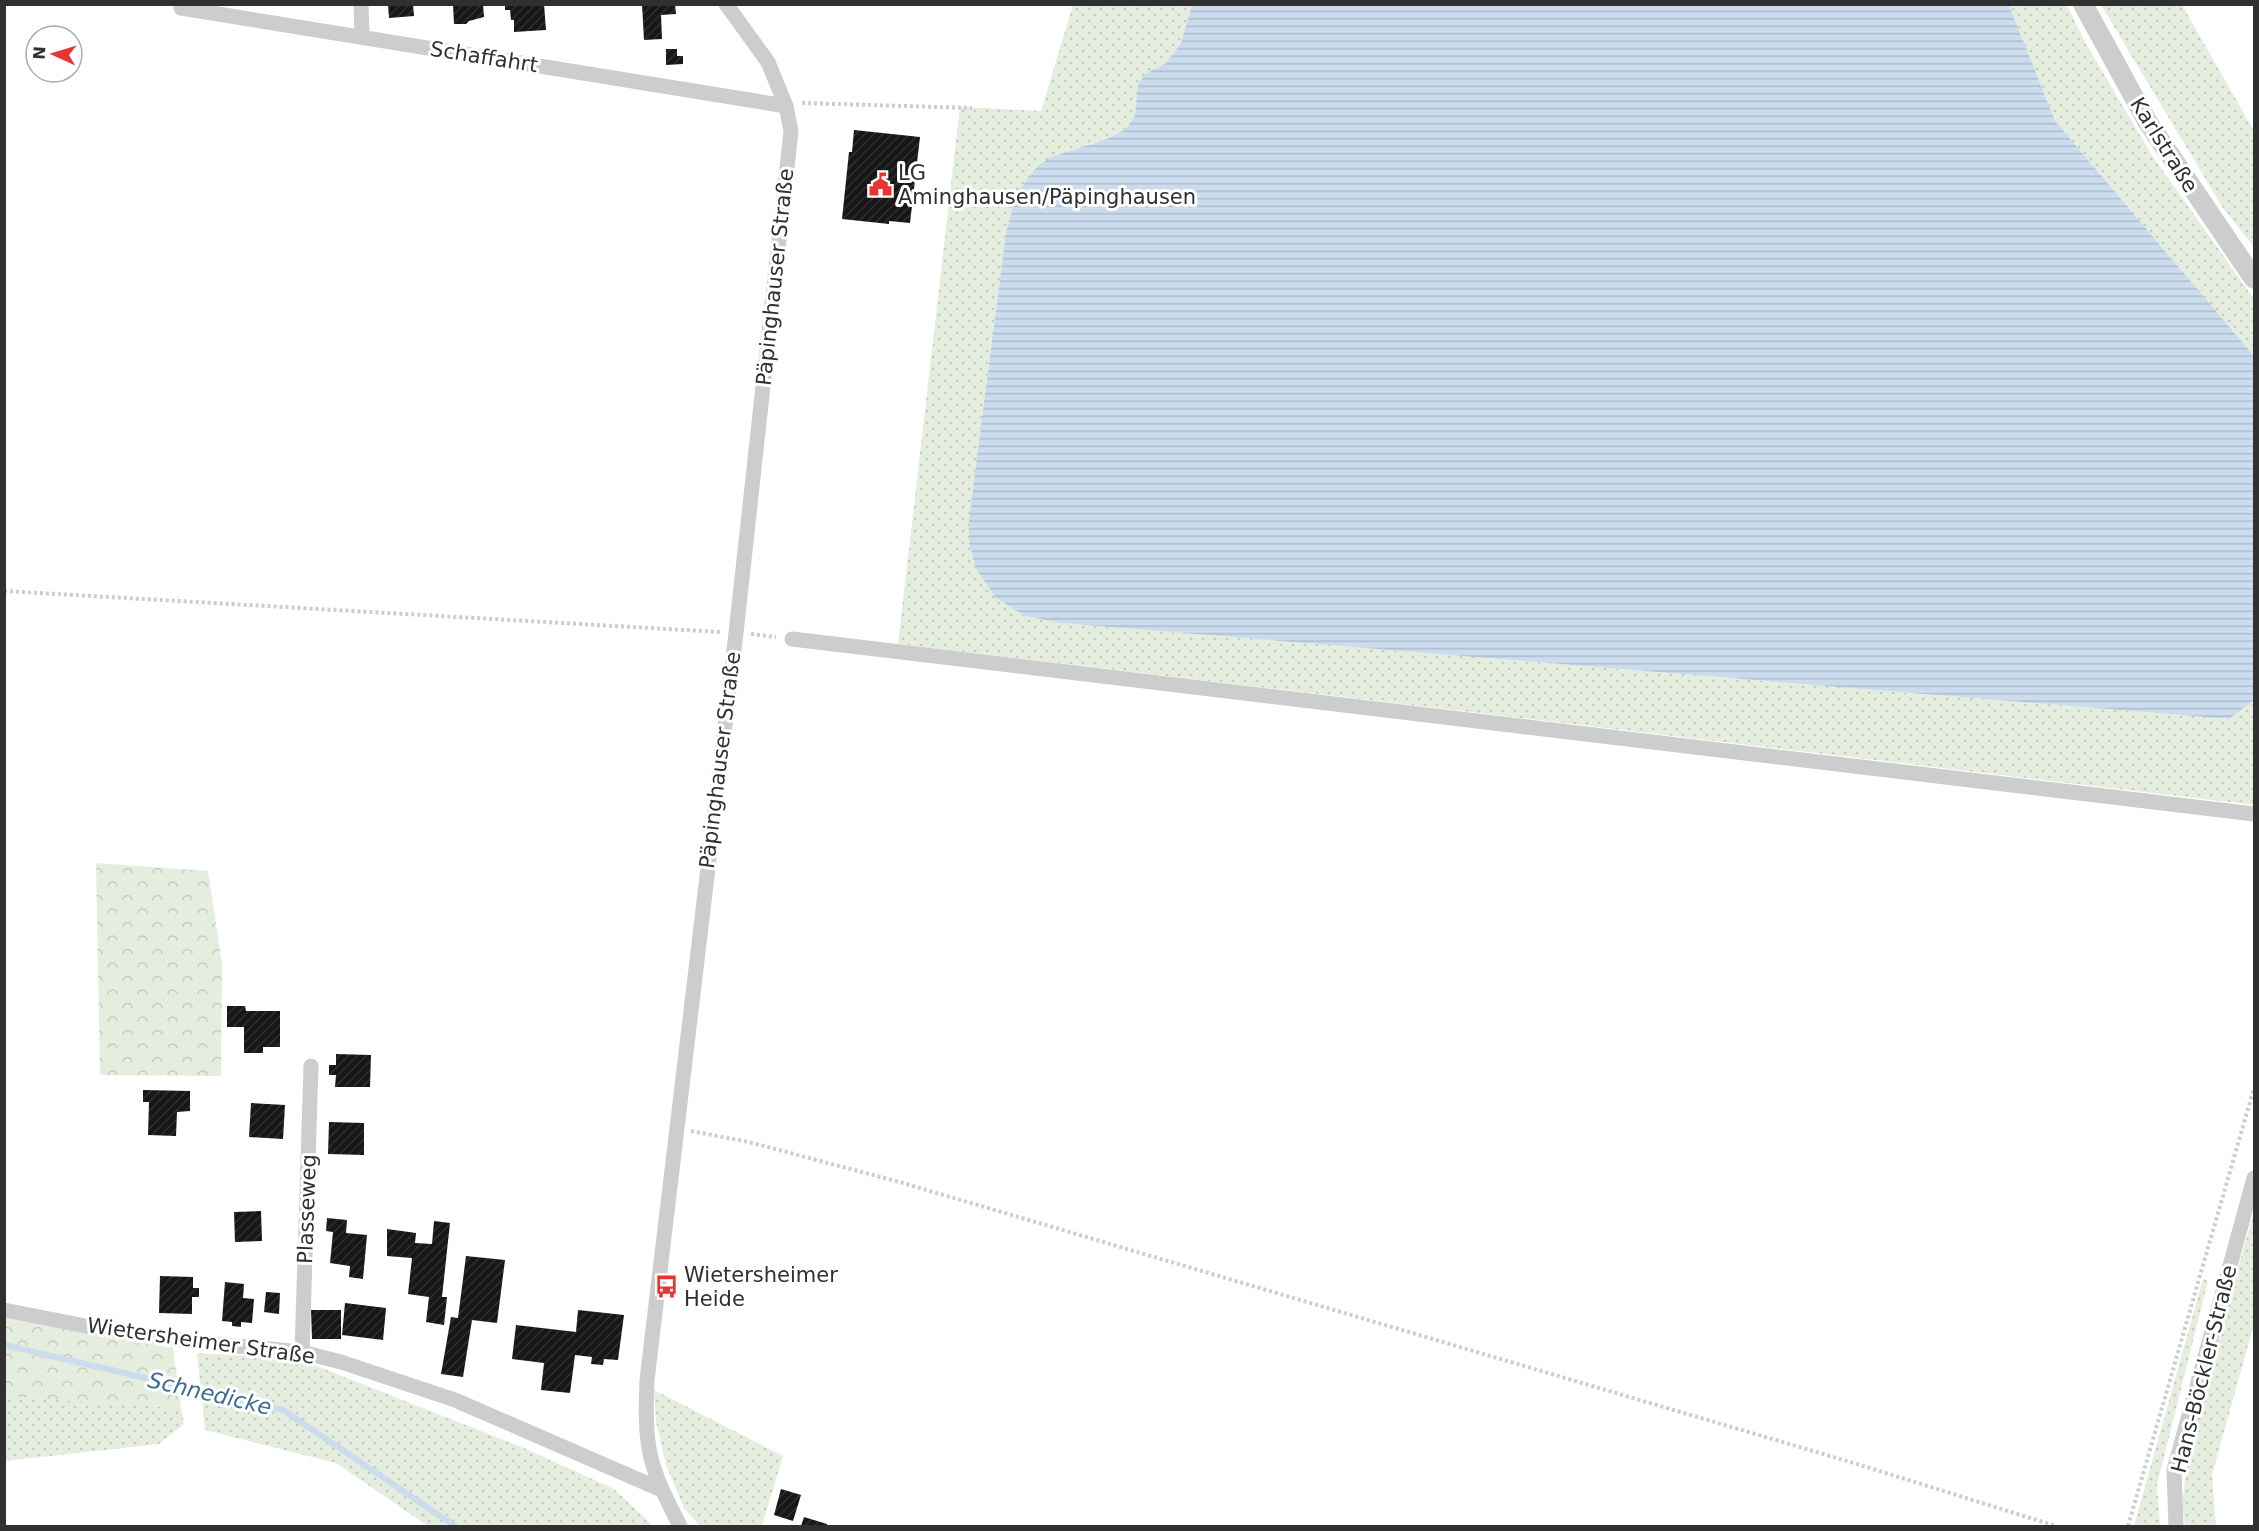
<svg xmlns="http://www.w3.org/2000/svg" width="2259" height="1531" viewBox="0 0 2259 1531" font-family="'DejaVu Sans',sans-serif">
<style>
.grass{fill:url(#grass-dots)}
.forest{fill:url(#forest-crowns)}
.water{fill:url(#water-rules)}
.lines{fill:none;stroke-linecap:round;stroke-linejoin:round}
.stream{stroke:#cadced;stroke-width:6}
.building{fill:url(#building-hatch)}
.path{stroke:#cdcdcd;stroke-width:4;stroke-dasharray:3 3;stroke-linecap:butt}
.minor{stroke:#cdcdcd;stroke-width:15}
.tertiary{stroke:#cdcdcd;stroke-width:20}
.labels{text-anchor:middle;stroke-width:6;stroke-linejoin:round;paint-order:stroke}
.street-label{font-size:21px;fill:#303030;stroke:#fff}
.poi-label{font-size:21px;fill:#303030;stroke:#fff;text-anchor:start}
.water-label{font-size:22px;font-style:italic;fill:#3c6a93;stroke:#fff}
</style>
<defs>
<pattern id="grass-dots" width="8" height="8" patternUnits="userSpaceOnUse" patternTransform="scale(1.5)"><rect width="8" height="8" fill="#e4edde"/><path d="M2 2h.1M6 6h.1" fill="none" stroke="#c4ccbf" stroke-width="1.8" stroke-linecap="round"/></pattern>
<pattern id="forest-crowns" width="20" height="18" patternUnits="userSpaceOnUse" patternTransform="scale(1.5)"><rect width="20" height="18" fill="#e4edde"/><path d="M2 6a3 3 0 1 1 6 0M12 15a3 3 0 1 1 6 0" fill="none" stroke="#c4ccbf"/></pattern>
<pattern id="water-rules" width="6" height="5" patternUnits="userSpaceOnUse" patternTransform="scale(1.5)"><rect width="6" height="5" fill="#cadced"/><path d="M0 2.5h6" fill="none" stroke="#aebdcc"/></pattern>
<pattern id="building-hatch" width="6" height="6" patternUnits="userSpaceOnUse" patternTransform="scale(1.5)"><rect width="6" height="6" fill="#171717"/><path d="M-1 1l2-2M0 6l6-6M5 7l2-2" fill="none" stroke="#303030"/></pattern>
</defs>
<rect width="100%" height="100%" fill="#fff"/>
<g class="grass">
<polygon points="1073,5 1192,5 1181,43 1166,63 1145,74 1138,84 1135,115 1126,129 1107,139 1051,157 1016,195 1006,232 969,519 969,543 976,569 996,598 1025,616 1061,623 2229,719 2254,700 2254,805 898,644 960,107 1041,111"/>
<polygon points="2009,5 2067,5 2084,40 2151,154 2254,299 2254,356 2055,121"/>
<polygon points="2101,5 2182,5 2254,131 2254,247 2223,208"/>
<polygon points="2254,1212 2254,1324 2212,1475 2216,1526 2185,1526 2182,1504 2192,1428"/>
<polygon points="2203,1279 2208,1281 2157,1485 2160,1526 2134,1526"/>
<polygon points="197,1353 299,1359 524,1448 614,1489 653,1526 428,1526 336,1463 205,1430"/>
<polygon points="654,1390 783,1456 762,1526 700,1526 684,1508 666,1465 656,1422"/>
<polygon points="4,1396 181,1408 184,1424 159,1444 5,1461"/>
</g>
<g class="forest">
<polygon points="96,863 208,871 222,964 221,1076 100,1075"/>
<polygon points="5,1318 173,1348 181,1408 5,1396"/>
</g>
<polygon class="water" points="1192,5 2009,5 2055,121 2254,356 2254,700 2229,719 1061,623 1025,616 996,598 976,569 969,543 969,519 1006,232 1016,195 1037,167 1051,157 1107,139 1126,129 1135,115 1138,84 1145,74 1166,63 1181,43"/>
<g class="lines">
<polyline class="stream" points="4,1345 283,1410 455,1526"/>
</g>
<g class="building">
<polygon points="388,4 413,4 414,16 389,18"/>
<polygon points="453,4 483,4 484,17 469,21 466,24 454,24"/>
<polygon points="505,4 544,4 546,30 514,32 514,20 511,20 510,10 505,10"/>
<polygon points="642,4 675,4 676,14 661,15 662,39 644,40"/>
<polygon points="666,49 677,49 677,56 683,56 683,64 666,65"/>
<polygon points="854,130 920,137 910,223 889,221 889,224 842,219 849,152 852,152"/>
<polygon points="227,1006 245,1006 246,1011 280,1011 280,1047 263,1047 263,1053 244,1053 244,1027 227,1027"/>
<polygon points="336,1054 371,1055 370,1087 335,1087 336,1075 329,1075 329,1065 336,1065"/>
<polygon points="143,1090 190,1091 190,1111 177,1112 176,1136 148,1135 149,1102 143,1102"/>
<polygon points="251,1103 285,1105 283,1139 249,1137"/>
<polygon points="329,1122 364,1123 364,1155 328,1154"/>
<polygon points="261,1211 262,1241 235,1242 234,1212"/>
<polygon points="327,1218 347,1220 346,1233 367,1235 363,1279 349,1277 350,1266 330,1263 333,1232 326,1231"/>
<polygon points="434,1221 450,1223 442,1297 447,1297 444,1325 426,1322 429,1297 408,1294 412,1258 387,1256 387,1229 416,1233 415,1243 432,1244"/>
<polygon points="466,1256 505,1260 497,1323 472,1320 463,1377 441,1374 451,1317 458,1318"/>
<polygon points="160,1276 193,1277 193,1288 199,1288 199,1297 192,1297 192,1314 159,1313"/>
<polygon points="225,1282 244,1284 243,1298 254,1299 252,1323 241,1322 241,1327 232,1326 232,1322 222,1321"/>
<polygon points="266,1292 280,1293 279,1314 264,1312"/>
<polygon points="345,1303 386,1308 383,1340 342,1335"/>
<polygon points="311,1310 341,1310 341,1339 312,1339"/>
<polygon points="578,1310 624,1315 618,1360 604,1359 603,1365 591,1364 592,1357 575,1355 570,1393 541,1390 544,1363 512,1359 516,1325 576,1332"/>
<polygon points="781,1489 801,1495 793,1521 774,1515"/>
<polygon points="804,1517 827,1524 827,1526 801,1526"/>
</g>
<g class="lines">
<g class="path">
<polyline points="802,103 972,108"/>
<polyline points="4,591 720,632"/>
<polyline points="751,634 776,637"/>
<polyline points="691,1131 749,1142 903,1183 1857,1464 2056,1526"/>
<polyline points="2128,1526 2254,1088"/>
</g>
<g class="minor">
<polyline points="361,4 362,37"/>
<polyline points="181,8 786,106"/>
<polyline points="792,639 2254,814"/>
<polyline points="4,1310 91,1327 203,1343 302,1352 341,1362 455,1400 662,1490"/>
<polyline points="302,1352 311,1066"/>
<path d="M 680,1526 C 669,1504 657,1482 651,1458 C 645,1433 646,1406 647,1380 L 736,633 L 791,131 L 786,106 L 768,62 L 726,4"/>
<polyline points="2176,1526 2174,1470 2254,1178"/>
</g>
<polyline class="tertiary" points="2083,4 2147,121 2254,279"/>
</g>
<defs>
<symbol id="civic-bare" viewBox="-9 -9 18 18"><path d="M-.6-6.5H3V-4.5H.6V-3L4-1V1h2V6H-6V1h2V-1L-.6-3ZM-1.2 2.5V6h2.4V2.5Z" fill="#e73532" stroke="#fff" stroke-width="2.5" paint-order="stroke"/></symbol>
<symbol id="bus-bare" viewBox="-9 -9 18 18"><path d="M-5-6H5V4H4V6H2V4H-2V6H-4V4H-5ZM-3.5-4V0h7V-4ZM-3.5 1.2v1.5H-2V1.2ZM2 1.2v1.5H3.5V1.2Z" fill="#e73532" stroke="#fff" stroke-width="2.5" paint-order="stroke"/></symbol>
</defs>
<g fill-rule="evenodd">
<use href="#civic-bare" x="864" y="168" width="33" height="33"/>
<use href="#bus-bare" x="650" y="1270" width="33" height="33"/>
</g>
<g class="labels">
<g class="street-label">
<text transform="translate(484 57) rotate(9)" y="7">Schaffahrt</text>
<text transform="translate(2164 145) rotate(58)" y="7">Karlstraße</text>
<text transform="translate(775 277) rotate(-84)" y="7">Päpinghauser Straße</text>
<text transform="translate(720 760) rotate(-83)" y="7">Päpinghauser Straße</text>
<text transform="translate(307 1209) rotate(-88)" y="7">Plasseweg</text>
<text transform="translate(201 1341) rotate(8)" y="7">Wietersheimer Straße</text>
<text transform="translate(2204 1369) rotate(-76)" y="7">Hans-Böckler-Straße</text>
</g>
<g class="poi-label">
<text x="898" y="180">LG<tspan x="898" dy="24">Aminghausen/Päpinghausen</tspan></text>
<text x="684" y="1282">Wietersheimer<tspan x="684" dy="24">Heide</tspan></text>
</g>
<g class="water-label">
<text transform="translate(210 1393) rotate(13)" y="8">Schnedicke</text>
</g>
</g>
<rect width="2259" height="1531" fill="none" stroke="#303030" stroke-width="12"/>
<g transform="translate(54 54) rotate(274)"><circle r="28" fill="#ffffff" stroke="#acacac" stroke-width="1.5"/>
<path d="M0-4.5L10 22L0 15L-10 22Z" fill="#e73532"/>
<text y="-9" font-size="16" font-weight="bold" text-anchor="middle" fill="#303030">N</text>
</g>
</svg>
